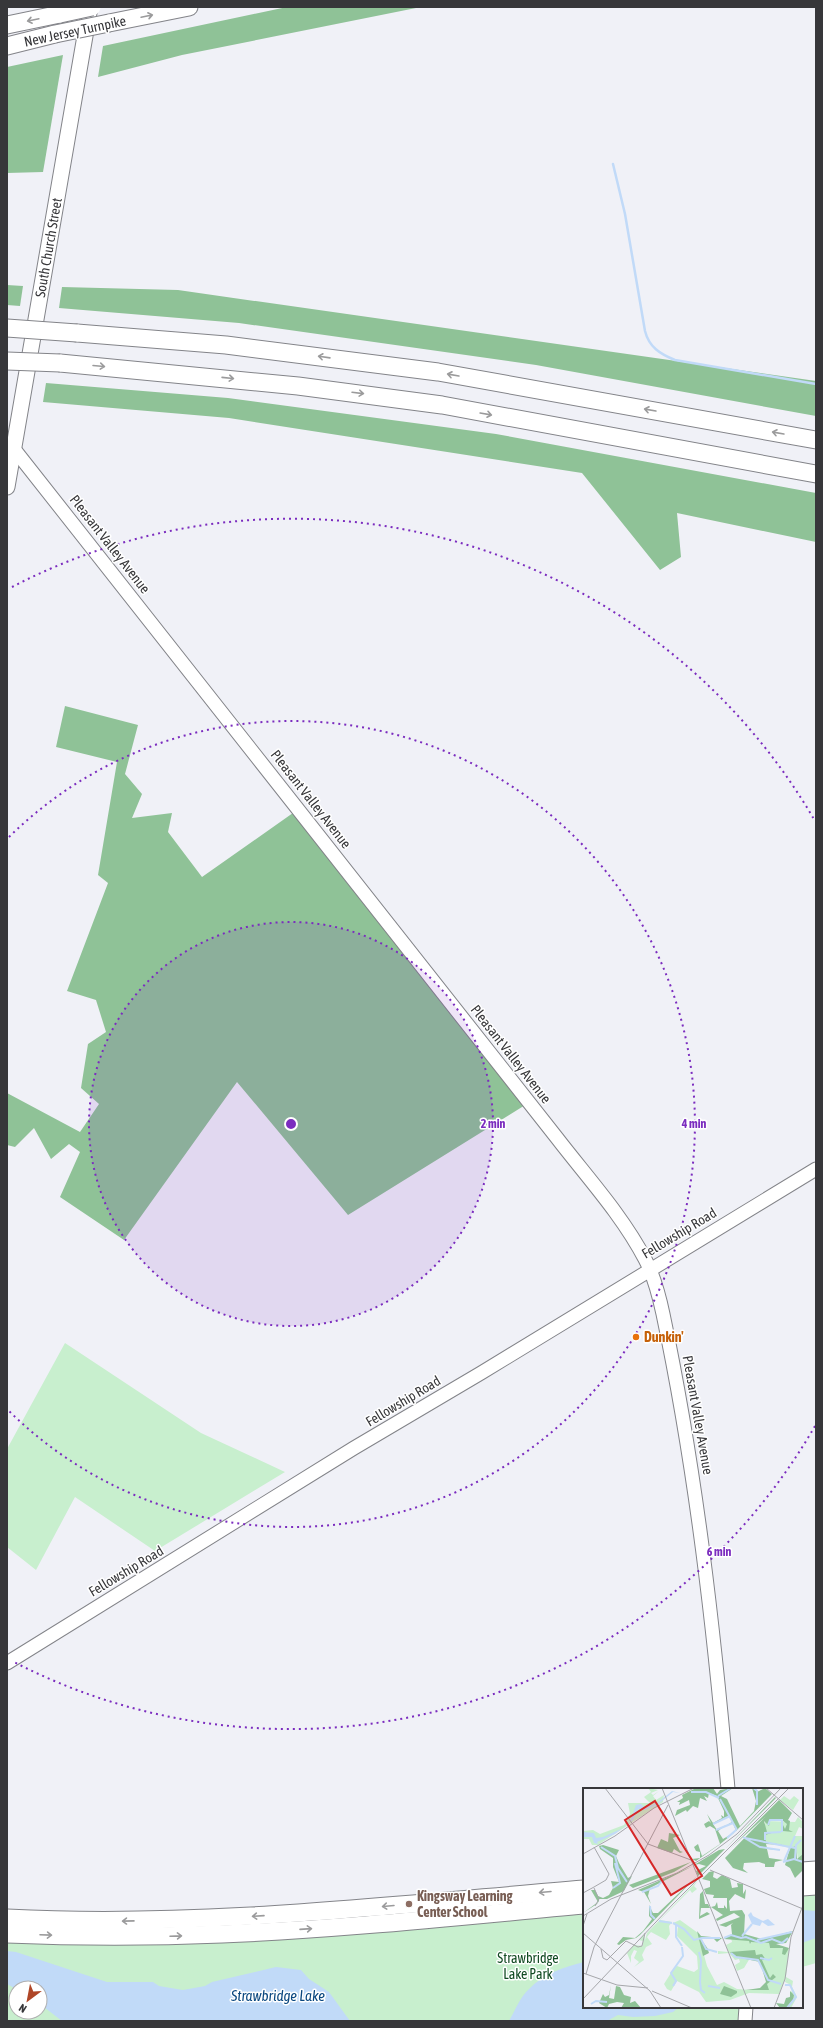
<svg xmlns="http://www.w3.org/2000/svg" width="823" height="2028" viewBox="0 0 823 2028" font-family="'Asap Condensed',sans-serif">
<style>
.green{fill:#c8efce;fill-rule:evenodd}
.forest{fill:#8fc297}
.water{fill:#c1daf8}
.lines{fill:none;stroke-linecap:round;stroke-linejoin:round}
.stream{stroke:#c1daf8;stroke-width:2.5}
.secondary-casing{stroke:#838489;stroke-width:15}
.primary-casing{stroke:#838489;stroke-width:17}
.highway-casing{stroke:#838489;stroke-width:19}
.secondary{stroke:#fff;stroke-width:13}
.primary{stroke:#fff;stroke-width:15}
.highway{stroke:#fff;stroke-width:17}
.highway-bridge-casing{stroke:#838489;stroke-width:19;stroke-linecap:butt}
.highway-bridge{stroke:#fff;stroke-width:17}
.oneway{stroke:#9b9b9c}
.ring{fill:none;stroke:#7b2cbf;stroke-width:2;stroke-dasharray:2 4}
.food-dot{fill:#e8710a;stroke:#fff;stroke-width:1.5}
.education-dot{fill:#8d6e63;stroke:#fff;stroke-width:1.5}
.labels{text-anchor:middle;stroke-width:3;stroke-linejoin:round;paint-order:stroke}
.street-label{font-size:14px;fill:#37373a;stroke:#fff}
.food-label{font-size:14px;font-weight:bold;fill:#c56008;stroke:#fff;text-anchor:start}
.education-label{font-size:14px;font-weight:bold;fill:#785e54;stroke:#fff;text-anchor:start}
.park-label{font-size:14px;fill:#114a22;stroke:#fff}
.water-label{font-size:15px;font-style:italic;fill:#09467f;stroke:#fff}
.inset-river{fill:none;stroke:#c1daf8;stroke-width:2}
.inset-road{fill:none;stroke:#a6a7ab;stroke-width:1}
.view{fill:#d62828;fill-opacity:0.15;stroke:#d62828;stroke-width:2}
.inset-edge{fill:none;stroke:#37373a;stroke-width:2}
.centre{fill:#7b2cbf;stroke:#fff;stroke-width:2}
.ring-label{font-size:12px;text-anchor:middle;font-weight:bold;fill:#7b2cbf;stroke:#fff;stroke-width:3;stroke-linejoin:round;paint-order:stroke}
</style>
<rect width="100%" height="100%" fill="#f0f1f7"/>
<g class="green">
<polygon points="65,1343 201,1433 285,1472 155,1551 75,1497 36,1570 7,1547 7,1449"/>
<polygon points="816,1886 816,1963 802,1967 802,1887"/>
<path d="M 584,1905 L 584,2007 L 746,2007 L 747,2021 L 7,2021 L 7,1934 ZM 16,1988 L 40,1988 L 40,2012 L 16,2012 Z"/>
</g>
<g class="forest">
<polygon points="287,7 421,7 182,55 98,77 103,46"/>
<polygon points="63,55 43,172 7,173 7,67"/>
<polygon points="7,285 23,286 20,306 7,305"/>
<polygon points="62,287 178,290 816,381 816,416 536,365 239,323 59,308"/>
<polygon points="46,383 228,398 496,434 816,493 816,542 677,513 681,557 660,570 582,473 229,418 43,402"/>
<polygon points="65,706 138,725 125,774 142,794 132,818 172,813 168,832 202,877 300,808 530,1102 348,1215 237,1082 124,1240 60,1197 80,1152 69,1144 51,1159 34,1128 15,1147 7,1145 7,1093 80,1132 99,1104 81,1088 88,1044 106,1032 96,1000 67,991 108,883 98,875 117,762 56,747"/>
</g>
<g class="water">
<polygon points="802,1910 816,1911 816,1938 802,1943"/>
<polygon points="7,1951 16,1952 107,1982 153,1982 159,1986 183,1990 205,1986 212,1982 276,1967 301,1970 309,1979 329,1992 350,2021 62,2021 40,2004 40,1988 16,1989 7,1984"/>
<path d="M 584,1962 L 584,2007 L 679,2007 L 673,2012 L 655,2016 L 633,2017 L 618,2015 L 607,2021 L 509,2021 C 515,2011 520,1997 529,1989 C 543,1974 564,1967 584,1962 Z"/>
</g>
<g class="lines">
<path class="stream" d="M 613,164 L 625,214 L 645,331 C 649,347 660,354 675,360 L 816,384"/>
<defs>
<g id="secondary">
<path d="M 14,449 L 557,1138 C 587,1177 622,1215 645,1259 C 654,1276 659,1295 663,1314 C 696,1471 714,1629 728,1789"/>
<polyline points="7,1663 354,1448 481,1373 816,1169"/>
<polyline points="745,2021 746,2007"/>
</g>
<g id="primary">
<path id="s1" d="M 7,487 L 90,7"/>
</g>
<g id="highway">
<polyline points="109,23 189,7"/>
<polyline points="7,25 60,14"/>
<polyline points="7,46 55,34"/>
<polyline points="77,333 226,345 438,372 816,440"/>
<polyline points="60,363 298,386 442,405 816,474"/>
<polyline points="802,1871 816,1870"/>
<polyline points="802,1887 816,1886"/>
<path d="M 7,1918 C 200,1928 392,1905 584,1889"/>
<path d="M 7,1934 C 79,1937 150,1937 222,1934 C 343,1929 463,1916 584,1905"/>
</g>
</defs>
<use href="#secondary" class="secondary-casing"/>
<use href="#primary" class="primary-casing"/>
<use href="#highway" class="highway-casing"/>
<use href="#secondary" class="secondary"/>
<use href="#primary" class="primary"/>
<use href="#highway" class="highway"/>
<defs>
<g id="highway-bridge">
<polyline points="60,14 92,7"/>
<polyline points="55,34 109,23"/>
<polyline points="7,328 77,333"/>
<polyline points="7,361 60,363"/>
</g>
</defs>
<use href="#highway-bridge" class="highway-bridge-casing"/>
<use href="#highway-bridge" class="highway-bridge"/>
</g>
<defs><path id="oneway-shaft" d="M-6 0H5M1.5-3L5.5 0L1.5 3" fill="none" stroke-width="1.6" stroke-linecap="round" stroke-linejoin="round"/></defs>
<g class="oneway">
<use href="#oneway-shaft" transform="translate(147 16) rotate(-12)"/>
<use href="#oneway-shaft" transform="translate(33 20) rotate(168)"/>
<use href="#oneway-shaft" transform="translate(324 357) rotate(-172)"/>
<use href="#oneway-shaft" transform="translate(99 366) rotate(5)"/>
<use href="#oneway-shaft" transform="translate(453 375) rotate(-170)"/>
<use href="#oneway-shaft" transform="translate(228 378) rotate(6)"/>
<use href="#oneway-shaft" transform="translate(358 393) rotate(7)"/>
<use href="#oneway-shaft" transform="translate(650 410) rotate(-170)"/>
<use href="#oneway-shaft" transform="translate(486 414) rotate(10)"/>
<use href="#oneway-shaft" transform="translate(778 433) rotate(-170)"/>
<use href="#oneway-shaft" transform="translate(545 1892) rotate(175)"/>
<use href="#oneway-shaft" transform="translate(388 1906) rotate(175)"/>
<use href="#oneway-shaft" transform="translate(258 1916) rotate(176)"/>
<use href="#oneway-shaft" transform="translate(128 1921) rotate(179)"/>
<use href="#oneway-shaft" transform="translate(306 1929) rotate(-4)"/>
<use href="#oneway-shaft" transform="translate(46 1935) rotate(2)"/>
<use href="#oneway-shaft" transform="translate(176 1936) rotate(-2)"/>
</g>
<circle cx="291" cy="1124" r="202" fill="#7b2cbf" fill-opacity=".12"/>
<g class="ring">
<circle cx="291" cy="1124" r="202"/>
<path d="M9 837A403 403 0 1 1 9 1411"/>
<path d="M815 1426A605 605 0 0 1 12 1661M12 587A605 605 0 0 1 815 821"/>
</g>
<circle class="food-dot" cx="636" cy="1337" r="4"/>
<circle class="education-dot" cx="409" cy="1904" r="4"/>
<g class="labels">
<g class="street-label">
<text transform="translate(75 31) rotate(-12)" y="5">New Jersey Turnpike</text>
<text dy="5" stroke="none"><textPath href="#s1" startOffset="243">South Church Street</textPath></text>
<text transform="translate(110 544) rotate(52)" y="5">Pleasant Valley Avenue</text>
<text transform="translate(311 799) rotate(52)" y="5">Pleasant Valley Avenue</text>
<text transform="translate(511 1054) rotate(52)" y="5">Pleasant Valley Avenue</text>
<text transform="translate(679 1233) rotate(-31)" y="5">Fellowship Road</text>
<text transform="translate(403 1401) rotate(-31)" y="5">Fellowship Road</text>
<text transform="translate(698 1415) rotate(80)" y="5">Pleasant Valley Avenue</text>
<text transform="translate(126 1571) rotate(-31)" y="5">Fellowship Road</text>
</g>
<g class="food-label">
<text x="644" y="1342">Dunkin'</text>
</g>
<g class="education-label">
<text x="417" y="1901">Kingsway Learning<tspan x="417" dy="16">Center School</tspan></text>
</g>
<g class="park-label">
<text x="528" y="1963">Strawbridge<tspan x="528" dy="16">Lake Park</tspan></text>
</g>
<g class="water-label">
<text x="278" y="2001">Strawbridge Lake</text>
</g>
</g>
<g transform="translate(583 1788)">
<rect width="220" height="220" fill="#f0f1f7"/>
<path d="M 65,0 L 75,2 L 68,5 L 70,7 L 76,3 L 70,8 L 73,12 L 81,7 L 80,14 L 15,57 L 9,57 L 6,51 L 0,51 L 0,43 L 10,42 L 17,46 L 41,37 L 47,26 L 45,15 L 67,15 L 61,9 L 68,4 ZM 201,8 L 207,12 L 211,8 L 216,12 L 210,22 L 197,12 ZM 215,29 L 220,34 L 220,41 L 216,39 L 212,48 L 220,48 L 220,66 L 215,71 L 213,58 L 207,60 L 182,54 L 182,33 L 212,34 ZM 115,92 L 111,98 L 114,101 L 109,105 L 107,102 L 77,132 L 89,134 L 86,138 L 87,146 L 83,152 L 68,144 L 64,149 L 69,156 L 63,159 L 59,167 L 61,172 L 51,179 L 56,174 L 51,170 L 54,163 L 51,162 L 48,168 L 48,175 L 44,165 L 51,157 L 60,158 L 60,153 L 56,152 L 61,146 L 62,152 L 64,145 ZM 97,132 L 115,145 L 124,178 L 134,197 L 141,194 L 154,201 L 169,202 L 178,200 L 184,194 L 179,175 L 174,170 L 167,170 L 161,180 L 154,183 L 152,177 L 157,174 L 156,171 L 152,172 L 146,165 L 135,166 L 135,163 L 145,164 L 143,157 L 149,154 L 148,150 L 186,155 L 187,160 L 206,160 L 203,189 L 196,206 L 166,205 L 147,212 L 123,214 L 116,204 L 94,193 L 88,203 L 84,201 L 81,196 L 91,180 L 94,178 L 111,184 L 115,181 L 114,168 L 94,148 L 95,137 L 90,135 ZM 203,189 L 210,193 L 209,199 L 214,209 L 208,220 L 203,220 L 209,202 L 208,198 L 201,197 L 208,197 L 202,194 Z" fill="#c8efce"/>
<path d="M 113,0 L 130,0 L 134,6 L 137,2 L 150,0 L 138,8 L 144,11 L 157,38 L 171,23 L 173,13 L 169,0 L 174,4 L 182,0 L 189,6 L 153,43 L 150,35 L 144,37 L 149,34 L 147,28 L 130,36 L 134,42 L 143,37 L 135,43 L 140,51 L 152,44 L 136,57 L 113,73 L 109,71 L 117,70 L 117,64 L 113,63 L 111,59 L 115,56 L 119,68 L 137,56 L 132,41 L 127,38 L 123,40 L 121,36 L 126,33 L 128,35 L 124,26 L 130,35 L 139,30 L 138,27 L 141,29 L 141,23 L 134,8 L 126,5 L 125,10 L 121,8 L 124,13 L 117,10 L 115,20 L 110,18 L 104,24 L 103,22 L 92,28 L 94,22 L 107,17 L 106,12 L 96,17 L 97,14 L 94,14 L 100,10 L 99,7 ZM 192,9 L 193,10 L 115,88 L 113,83 L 123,78 L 116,76 L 111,77 L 136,62 L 142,61 ZM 196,12 L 209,25 L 205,32 L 207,33 L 206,42 L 210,44 L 200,43 L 200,37 L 202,41 L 204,36 L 199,32 L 187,32 L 186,38 L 181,33 L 184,44 L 192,44 L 182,47 L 183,54 L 200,57 L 183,56 L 184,60 L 197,62 L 184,61 L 186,70 L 200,72 L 192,74 L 191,79 L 182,79 L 182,76 L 176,74 L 161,75 L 160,81 L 165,85 L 150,80 L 142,70 L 183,28 L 148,60 ZM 86,45 L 97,47 L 90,50 L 97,63 L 100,64 L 97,65 L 91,61 L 89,65 L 74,60 L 78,51 L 85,54 ZM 20,57 L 36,62 L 33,68 L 36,75 L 45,90 L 49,88 L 41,103 L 24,111 L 16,111 L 16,113 L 14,116 L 0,125 L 15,114 L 8,102 L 12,102 L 15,108 L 20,110 L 26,107 L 30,100 L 28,93 L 36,94 L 30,79 L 30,70 L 17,61 L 16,58 ZM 213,58 L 214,71 L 220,66 L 220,82 L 212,90 L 207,80 L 202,77 L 207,60 ZM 108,74 L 91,84 L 50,100 L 46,97 ZM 110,78 L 67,100 L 65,108 L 68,116 L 61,104 L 55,102 ZM 131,83 L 130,89 L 134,91 L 139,87 L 147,91 L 149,100 L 155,99 L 154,95 L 160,96 L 160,106 L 163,101 L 162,111 L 152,106 L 146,113 L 147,123 L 159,122 L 162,127 L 161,146 L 179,151 L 210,143 L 203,155 L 193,156 L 206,160 L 202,167 L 199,166 L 200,160 L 187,160 L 186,155 L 168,154 L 167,156 L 166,153 L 141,151 L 149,146 L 148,137 L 150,135 L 143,139 L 136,137 L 157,129 L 151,125 L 134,133 L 133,131 L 140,127 L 128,119 L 132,118 L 134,114 L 135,120 L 141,120 L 141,117 L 144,121 L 144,110 L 130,110 L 131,107 L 123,106 L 121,101 L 127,99 L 127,93 L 119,91 L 126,84 ZM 114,88 L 57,147 L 53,150 L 43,152 L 36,157 L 34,156 L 40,149 L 52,150 L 60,143 L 69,131 L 66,128 L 66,117 L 70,125 L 75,125 ZM 120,103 L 122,116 L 125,116 L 127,120 L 118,120 L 117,128 L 124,124 L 127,126 L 116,131 L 117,106 ZM 114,143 L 118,148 L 139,150 L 134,154 L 131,151 L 118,151 L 125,161 L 133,164 L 125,162 L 126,165 L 120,168 ZM 172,162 L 173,167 L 179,166 L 183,172 L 179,172 L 187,190 L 190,186 L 193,189 L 184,196 L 186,202 L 163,202 L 177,200 L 183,194 L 177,174 L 153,169 L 147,164 ZM 28,197 L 26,210 L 31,211 L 33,198 L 37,199 L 41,207 L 48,209 L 47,215 L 52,213 L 58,220 L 38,220 L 41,215 L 34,214 L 26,216 L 24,220 L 16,215 L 20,206 L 22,209 L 26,207 ZM 141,198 L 154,203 L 154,205 L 148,209 L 137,206 ZM 207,203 L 211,207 L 210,212 L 203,220 L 197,220 L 193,215 L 201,216 L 203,210 L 207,209 Z" fill="#8fc297"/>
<path d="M 89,3 L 97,5 L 90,4 L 75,16 L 62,22 L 55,21 L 50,32 L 32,46 L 14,54 L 15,56 L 11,55 L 9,49 L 0,49 L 0,44 L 11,45 L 13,50 L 20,49 L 38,41 L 47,34 L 53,17 L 58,16 L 62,20 L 74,15 ZM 168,124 L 170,128 L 180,133 L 185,131 L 192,137 L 185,138 L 179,134 L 177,138 L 169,136 L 165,127 Z" fill="#c1daf8"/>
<path class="inset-river" d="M 171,0 L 174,3 L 174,17M 108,4 L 123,4 L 136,10M 135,8 L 148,0M 137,11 L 154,42M 130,36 L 147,28M 185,37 L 187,32 L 199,32 L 199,44M 133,42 L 150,35M 160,49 L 177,59 L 197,62M 144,50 L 153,42M 162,50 L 212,60M 182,52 L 182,45 L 198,44M 18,59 L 32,68 L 35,80 L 44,94M 212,71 L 213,57 L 218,52M 201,73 L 212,48M 200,74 L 211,71 L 220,74M 30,100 L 37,95 L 32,75M 59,104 L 75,98 L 79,93M 67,118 L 68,127 L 72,131M 76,133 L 89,135M 90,135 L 101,141 L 111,152 L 119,150 L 137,150M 93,136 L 93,149 L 99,158M 159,148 L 169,136M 141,150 L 148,147 L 158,150 L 163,149 L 178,155 L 189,151 L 199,155 L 205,150M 118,151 L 123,161 L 134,164M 174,152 L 209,144M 116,164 L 118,172 L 117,194 L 118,202 L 122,205M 148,165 L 153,169 L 175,172 L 185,192 L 198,196M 177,170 L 186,172 L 189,170M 202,197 L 207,197 L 213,209 L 204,220M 90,198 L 93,193 L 88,185 L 100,168 L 99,159M 125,198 L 137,200M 8,216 L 13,213 L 24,214"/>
<path class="inset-road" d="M 22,0 L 65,56 L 108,72M 79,0 L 168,220M 183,0 L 220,32M 0,66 L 32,48 L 71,20 L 111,0M 127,82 L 220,121M 11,99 L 23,92 L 26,86 L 11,59M 11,100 L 16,111 L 12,118M 0,105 L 11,99M 0,128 L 28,111 L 94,85 L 126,67 L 154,46 L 198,0M 0,138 L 4,126M 0,145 L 67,203 L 78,220M 18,161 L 20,170 L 24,172 L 43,153 L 55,159 L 59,158 L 62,145M 0,185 L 34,197 L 65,200M 3,186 L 11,159 L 85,17M 69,203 L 109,220M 0,211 L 90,116 L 206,0M 191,220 L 202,191 L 208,149 L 220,117"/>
<path class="view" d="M 72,13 L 119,88 L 88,107 L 42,32 Z"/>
<rect width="220" height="220" class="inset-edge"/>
</g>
<circle cx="291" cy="1124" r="6" class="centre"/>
<g class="ring-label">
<text x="493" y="1128">2 min</text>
<text x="694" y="1128">4 min</text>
<text x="719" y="1556">6 min</text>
</g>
<rect width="823" height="2028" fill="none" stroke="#37373a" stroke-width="16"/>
<g transform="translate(28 2000) rotate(212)"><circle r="19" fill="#ffffff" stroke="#afafb0"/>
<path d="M0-3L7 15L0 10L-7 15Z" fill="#af4627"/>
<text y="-6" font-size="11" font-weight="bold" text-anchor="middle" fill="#37373a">N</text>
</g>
</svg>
